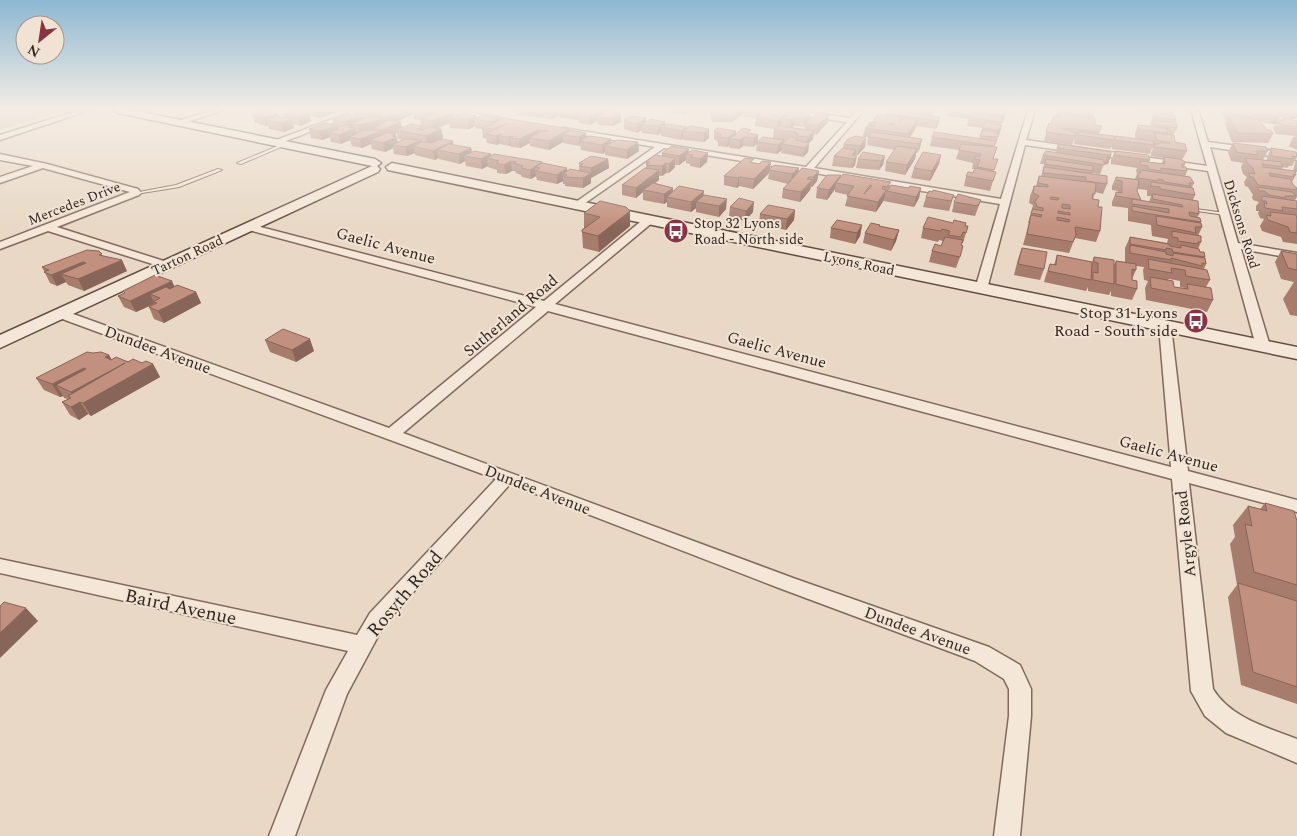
<svg xmlns="http://www.w3.org/2000/svg" width="1297" height="836" viewBox="0 0 1297 836" font-family="Spectral,serif">
<style>
.green{fill:#c5c39a}
.lines{fill:none;stroke-linecap:round;stroke-linejoin:round}
.lane-casing{stroke:#816a5d;stroke-width:2}
.street-casing{stroke:#816a5d;stroke-width:3}
.secondary-casing{stroke:#634c40;stroke-width:3}
.lane{fill:#f4e7d7;fill-rule:evenodd}
.street{fill:#f4e7d7;fill-rule:evenodd}
.secondary{fill:#f4e7d7;fill-rule:evenodd}
.wall{fill:#a77c6d;fill-rule:evenodd}
.shaded-wall{fill:#886559}
.building{fill:#c2907f;stroke:#886559;fill-rule:evenodd}
.labels{text-anchor:middle;stroke-width:4;stroke-linejoin:round;paint-order:stroke}
.far-street-label{font-size:14px;fill:#33261f;stroke:#f1e3d4}
.far-poi-label{font-size:14px;fill:#33261f;stroke:#f1e3d4;text-anchor:start}
.street-label{font-size:16px;fill:#33261f;stroke:#f1e3d4}
.poi-label{font-size:16px;fill:#33261f;stroke:#f1e3d4;text-anchor:end}
.near-street-label{font-size:19px;fill:#33261f;stroke:#f1e3d4}
</style>
<rect width="100%" height="100%" fill="#e8d8c5"/>
<polygon class="green" points="0,110 67,110 0,130"/>
<g class="lines">
<defs>
<g id="lane">
<polygon points="285,143 288,144 241,164 237,163"/>
<polygon points="218,169 222,170 179,187 136,194 134,193 176,185"/>
<polygon points="1188,208 1225,213 1227,214 1225,215 1190,210 1188,210"/>
</g>
<g id="street">
<polygon points="80,110 90,110 0,140 0,135"/>
<polygon points="213,110 223,110 182,124 175,122"/>
<polygon points="357,110 366,110 278,144 271,142"/>
<polygon points="436,110 451,110 499,117 503,119 499,121"/>
<polygon points="773,110 790,110 850,118 858,110 864,110 814,168 1001,199 1028,110 1035,110 1026,140 1207,166 1191,110 1198,110 1208,142 1297,154 1297,160 1210,147 1238,243 1297,253 1297,259 1241,249 1270,346 1263,350 1256,346 1208,171 1025,145 987,289 981,293 975,289 1000,204 664,148 581,206 578,207 573,204 655,147 566,132 563,132 563,128 806,167 847,122 777,112"/>
<polygon points="0,154 47,164 138,189 141,193 139,195 57,227 170,263 172,265 166,268 162,267 48,231 0,249 0,242 130,192 43,168 0,183 0,177 33,166 0,160"/>
<path d="M 649,217 L 653,218 L 653,222 L 555,304 L 1171,467 L 1159,326 L 1161,323 L 1169,323 L 1171,326 L 1188,471 L 1297,500 L 1297,512 L 1189,483 L 1213,689 C 1231,718 1266,727 1297,739 L 1297,763 L 1226,733 L 1205,716 L 1191,691 L 1172,479 L 548,311 L 403,433 L 793,578 L 989,647 L 1020,665 L 1031,689 L 1031,716 L 1020,836 L 994,836 L 1009,716 L 1009,689 L 1004,679 L 975,661 L 779,588 L 510,484 L 384,625 L 347,694 L 295,836 L 269,836 L 326,690 L 348,651 L 0,573 L 0,559 L 357,635 L 370,613 L 496,479 L 57,317 L 55,314 L 57,311 L 65,311 L 389,428 L 536,307 L 245,229 L 245,225 L 253,225 L 544,301 L 645,218 Z"/>
</g>
<g id="secondary">
<polygon points="113,110 131,110 375,159 381,163 377,166 380,169 378,172 0,348 0,335 372,166 118,113"/>
<polygon points="392,163 1297,347 1297,359 388,170 386,167"/>
</g>
</defs>
<use href="#lane" class="lane-casing"/>
<use href="#street" class="street-casing"/>
<use href="#secondary" class="secondary-casing"/>
<use href="#lane" class="lane"/>
<use href="#street" class="street"/>
<use href="#secondary" class="secondary"/>
</g>
<g class="wall">
<polygon points="295,110 342,110 320,118 309,116 311,121 301,126 293,124 294,128 284,132 269,129 268,125 266,126 258,124 258,123 255,123 252,114 278,114 279,117 284,118 283,114 295,112"/>
<path d="M 376,110 L 436,110 L 436,112 L 453,112 L 454,117 L 476,116 L 477,118 L 500,118 L 501,120 L 570,129 L 570,131 L 586,137 L 611,139 L 611,143 L 638,142 L 639,151 L 627,159 L 605,155 L 605,152 L 603,154 L 581,150 L 580,145 L 579,146 L 563,143 L 563,142 L 549,150 L 530,146 L 530,143 L 520,148 L 511,147 L 511,146 L 509,146 L 500,144 L 500,143 L 497,145 L 487,143 L 486,138 L 483,138 L 482,129 L 475,128 L 475,126 L 469,129 L 450,128 L 449,123 L 436,129 L 441,129 L 443,138 L 432,143 L 453,145 L 471,148 L 472,152 L 492,155 L 542,162 L 543,163 L 568,171 L 579,171 L 579,163 L 608,159 L 609,168 L 591,178 L 591,183 L 583,188 L 565,186 L 565,184 L 563,184 L 563,181 L 557,184 L 537,180 L 536,176 L 531,179 L 522,177 L 521,175 L 516,173 L 515,171 L 512,171 L 506,174 L 497,173 L 497,170 L 488,167 L 488,166 L 482,169 L 466,166 L 465,161 L 460,164 L 439,159 L 438,158 L 435,160 L 415,155 L 415,153 L 407,156 L 394,154 L 393,148 L 385,152 L 372,149 L 371,144 L 362,148 L 352,146 L 350,140 L 341,144 L 331,142 L 330,137 L 322,140 L 311,138 L 309,129 L 334,125 L 333,120 L 354,115 L 353,113 ZM 414,114 L 414,119 L 420,120 L 421,126 L 402,128 L 397,121 ZM 397,133 L 398,139 L 402,140 L 398,142 L 396,135 L 394,134 Z"/>
<polygon points="515,110 610,110 610,112 621,122 613,126 598,125 597,121 590,125 579,123 579,120 577,120 559,117 558,114 558,116 552,119 516,115"/>
<polygon points="673,110 692,110 684,115 673,113"/>
<path d="M 699,110 L 779,110 L 791,111 L 800,111 L 800,113 L 810,114 L 809,121 L 828,122 L 816,135 L 814,134 L 813,139 L 809,143 L 808,152 L 803,157 L 781,153 L 782,150 L 777,154 L 756,151 L 757,144 L 753,147 L 743,146 L 739,149 L 729,148 L 730,145 L 727,147 L 718,146 L 718,142 L 714,139 L 714,131 L 736,131 L 736,134 L 751,133 L 758,135 L 758,141 L 773,138 L 774,130 L 775,129 L 755,126 L 756,118 L 744,117 L 744,113 L 732,122 L 712,122 L 712,119 L 711,119 L 711,113 L 699,112 ZM 794,126 L 804,127 L 805,126 L 805,129 L 792,127 Z"/>
<polygon points="817,110 843,110 840,113"/>
<path d="M 894,110 L 934,110 L 932,116 L 940,117 L 938,125 L 936,129 L 916,126 L 909,138 L 922,139 L 920,148 L 917,153 L 916,153 L 915,159 L 905,175 L 885,171 L 886,162 L 895,150 L 867,145 L 868,137 L 863,137 L 865,128 L 868,126 L 868,124 L 872,122 L 873,121 L 886,115 L 886,114 L 894,111 ZM 889,123 L 895,124 L 894,125 L 888,124 Z"/>
<polygon points="948,110 1007,110 1003,123 1001,123 1001,125 1002,125 996,143 994,147 993,181 990,191 964,186 966,176 973,173 975,169 972,169 973,163 956,159 959,150 930,146 932,137 979,139 982,128 967,126 969,119 947,116"/>
<path d="M 1057,110 L 1096,110 L 1093,118 L 1095,125 L 1102,126 L 1099,134 L 1114,139 L 1115,136 L 1152,141 L 1152,140 L 1138,139 L 1135,137 L 1135,133 L 1138,125 L 1150,126 L 1151,122 L 1153,113 L 1123,110 L 1173,110 L 1174,113 L 1173,116 L 1176,120 L 1175,122 L 1177,128 L 1173,135 L 1175,142 L 1187,151 L 1182,160 L 1185,164 L 1184,167 L 1187,171 L 1185,177 L 1194,183 L 1192,187 L 1195,195 L 1193,200 L 1199,214 L 1197,218 L 1201,222 L 1200,223 L 1202,227 L 1198,236 L 1201,242 L 1198,249 L 1200,252 L 1205,257 L 1205,258 L 1206,264 L 1204,269 L 1210,280 L 1206,287 L 1213,300 L 1207,312 L 1146,300 L 1145,288 L 1148,281 L 1144,280 L 1143,270 L 1144,267 L 1136,266 L 1136,270 L 1132,279 L 1137,289 L 1132,300 L 1111,296 L 1111,291 L 1109,295 L 1088,291 L 1088,287 L 1086,291 L 1044,282 L 1046,275 L 1050,264 L 1054,265 L 1057,255 L 1092,262 L 1094,257 L 1114,265 L 1116,261 L 1125,262 L 1125,248 L 1130,237 L 1167,243 L 1168,239 L 1152,236 L 1151,226 L 1151,225 L 1128,221 L 1128,208 L 1112,206 L 1112,202 L 1116,192 L 1118,192 L 1118,191 L 1112,190 L 1112,186 L 1116,177 L 1135,179 L 1137,174 L 1136,170 L 1137,168 L 1111,164 L 1111,160 L 1115,151 L 1150,160 L 1149,162 L 1161,164 L 1164,158 L 1151,156 L 1151,153 L 1153,149 L 1152,148 L 1150,154 L 1112,149 L 1112,146 L 1110,149 L 1074,144 L 1075,138 L 1072,145 L 1044,141 L 1049,123 L 1051,124 L 1055,117 ZM 1138,189 L 1147,190 L 1147,196 L 1151,196 L 1149,202 L 1140,201 L 1141,200 L 1137,191 ZM 1169,279 L 1180,281 L 1180,287 L 1185,288 L 1184,289 L 1174,287 L 1168,280 Z"/>
<polygon points="1223,110 1254,110 1251,110 1251,112 1255,113 1257,110 1271,111 1272,110 1297,110 1297,119 1290,119 1280,117 1278,120 1282,120 1283,118 1297,121 1297,136 1276,134 1273,128 1276,124 1271,124 1261,122 1267,130 1273,134 1268,143 1232,142 1225,124 1226,121 1222,113"/>
<polygon points="624,120 646,122 665,122 665,125 687,127 687,128 709,129 709,138 704,142 683,140 683,138 681,140 661,136 661,133 658,135 642,133 642,130 637,133 624,129"/>
<polygon points="1297,136 1297,150 1289,146 1293,137"/>
<polygon points="866,138 865,147 858,155 855,155 855,165 852,168 832,166 834,156 843,148 844,144"/>
<polygon points="1233,143 1268,151 1263,160 1267,160 1267,157 1271,148 1297,157 1292,166 1289,166 1287,168 1283,167 1282,170 1293,171 1295,163 1297,159 1297,172 1295,172 1296,175 1292,182 1294,186 1297,188 1297,197 1295,200 1294,200 1293,201 1297,201 1297,244 1283,242 1281,237 1262,231 1260,226 1264,219 1260,218 1258,213 1259,211 1256,211 1256,206 1259,202 1253,200 1252,197 1253,195 1248,187 1245,186 1244,182 1247,177 1243,174 1241,167 1243,163 1231,161 1228,152"/>
<polygon points="1058,144 1111,155 1108,164 1104,164 1100,174 1092,173 1092,174 1107,184 1103,194 1095,192 1093,200 1098,207 1100,231 1096,242 1075,238 1069,253 1023,245 1029,223 1028,223 1033,205 1029,203 1030,196 1034,186 1036,186 1039,176 1041,177 1044,164 1040,164 1043,155 1055,153"/>
<polygon points="689,149 688,152 708,153 707,162 700,168 690,166 690,164 686,163 686,160 679,165 675,165 675,167 669,173 666,173 662,176 659,176 659,180 655,183 673,188 673,192 704,195 726,209 719,217 696,212 696,208 691,212 667,207 667,202 664,204 643,200 643,192 636,198 622,195 622,185 646,168 646,162 662,156 662,153"/>
<polygon points="941,155 939,164 930,181 911,178 914,168"/>
<polygon points="885,156 883,165 879,170 856,168 858,159"/>
<polygon points="753,163 770,169 799,168 798,173 819,171 817,181 812,187 811,187 810,190 800,202 782,198 783,189 788,184 768,179 769,173 753,189 739,186 737,188 724,185 724,176"/>
<polygon points="840,178 890,187 909,188 921,188 919,198 914,207 884,201 885,197 884,200 876,212 845,206 848,195 835,192 835,189 827,200 816,198 817,188"/>
<polygon points="954,195 949,211 923,207 926,197"/>
<polygon points="981,200 975,216 952,212 954,202"/>
<polygon points="600,201 630,226 599,252 583,248 582,232 584,228 584,213"/>
<polygon points="730,207 753,212 745,221 729,217"/>
<polygon points="795,210 794,220 786,230 759,224 760,214"/>
<polygon points="862,225 860,236 855,244 830,238 831,228"/>
<polygon points="966,226 968,226 963,243 962,243 961,245 960,257 956,268 929,262 932,251 941,246 943,241 939,240 938,242 921,238 923,228"/>
<polygon points="879,227 899,230 896,241 891,251 863,243 865,233"/>
<polygon points="1022,248 1044,269 1040,280 1014,275 1018,259"/>
<polygon points="1281,251 1297,254 1297,316 1290,315 1283,299 1294,282 1281,279 1275,262"/>
<polygon points="103,256 127,271 84,291 68,285 66,282 57,286 50,283 42,267"/>
<polygon points="175,286 196,292 201,303 164,323 154,319 149,307 154,305 154,304 136,312 124,307 118,296"/>
<polygon points="265,340 314,351 296,362 270,352"/>
<polygon points="93,353 109,355 111,359 153,364 160,377 91,416 88,414 79,420 70,415 62,402 68,399 64,398 63,396 60,397 44,390 36,378"/>
<polygon points="1265,503 1297,521 1297,704 1241,685 1228,597 1237,585 1230,544 1235,537 1233,525 1248,506 1260,509"/>
</g>
<g class="shaded-wall">
<polygon points="317,110 342,110 320,118"/>
<polygon points="376,110 381,110 382,116 373,115 375,120 371,122 369,114 372,111"/>
<polygon points="404,110 415,110 413,110 414,114 386,126 385,117"/>
<polygon points="436,110 437,118 429,121 427,113"/>
<polygon points="554,110 558,110 558,116 552,119 551,111"/>
<polygon points="582,110 591,110 579,115 579,120 577,120 577,112"/>
<polygon points="602,110 610,110 610,113 597,117 597,121 590,125 589,116"/>
<polygon points="684,110 692,110 684,115"/>
<polygon points="738,110 744,110 744,113 732,122 733,114"/>
<polygon points="791,110 790,118 782,119 781,125 777,129 777,121"/>
<polygon points="1295,111 1297,111 1297,118 1290,119"/>
<polygon points="308,112 311,121 301,126 298,117"/>
<polygon points="453,112 454,120 449,119 449,123 433,130 432,121"/>
<polygon points="621,113 621,122 613,126 613,118"/>
<polygon points="278,114 281,123 267,120 268,125 266,126 264,117"/>
<polygon points="810,114 809,122 805,124 804,127 805,119"/>
<polygon points="829,114 828,122 816,135 817,126"/>
<polygon points="1280,115 1276,124 1271,124 1275,116"/>
<polygon points="476,116 477,120 474,119 475,126 469,129 468,120"/>
<polygon points="361,117 363,124 383,119 385,127 374,128 374,130 361,134 359,125 351,124 351,127 353,126 354,129 355,128 357,137 349,137 350,140 341,144 339,135 345,130 343,122"/>
<polygon points="795,117 794,126 790,129 791,120"/>
<polygon points="940,117 938,125 936,129 938,121"/>
<polygon points="1003,117 1000,128 1002,125 995,146 999,135 996,137"/>
<polygon points="500,118 501,126 501,136 499,136 500,143 497,145 496,136 494,136 491,122"/>
<polygon points="646,118 646,125 642,125 642,130 637,133 637,124"/>
<polygon points="292,119 294,128 284,132 281,123"/>
<polygon points="917,120 916,128 906,143 908,134"/>
<polygon points="401,122 403,131 396,130 397,133 384,139 382,130"/>
<polygon points="665,122 665,128 661,127 661,133 658,135 658,126"/>
<polygon points="338,126 340,134 338,129 335,129 336,134 329,133 330,137 322,140 319,131"/>
<polygon points="687,127 687,132 683,131 683,138 681,140 681,131"/>
<polygon points="441,129 443,138 428,145 426,136"/>
<polygon points="570,129 571,136 563,135 563,142 549,150 549,141"/>
<polygon points="709,129 709,138 704,142 704,133"/>
<polygon points="538,130 539,138 529,138 530,143 520,148 519,139"/>
<polygon points="382,131 384,140 370,140 371,144 362,148 360,139"/>
<polygon points="736,131 736,140 730,139 730,145 727,147 728,138"/>
<polygon points="814,131 813,139 809,143 808,152 803,157 805,148 806,146 808,137"/>
<polygon points="586,133 586,142 580,141 580,145 579,146 579,137"/>
<polygon points="396,135 398,144 392,145 393,148 385,152 383,143"/>
<polygon points="758,135 757,144 753,147 754,138"/>
<polygon points="513,136 510,138 511,146 509,146 508,137"/>
<polygon points="744,137 743,146 739,149 740,140"/>
<polygon points="866,138 865,147 858,155 860,146"/>
<polygon points="611,139 611,147 605,146 605,152 603,154 602,145"/>
<polygon points="922,139 920,148 917,153 919,144"/>
<polygon points="422,140 423,148 413,146 415,153 407,156 405,147"/>
<polygon points="784,140 784,144 782,144 782,150 777,154 778,145"/>
<polygon points="453,141 454,150 437,150 438,158 435,160 433,151"/>
<polygon points="638,142 639,151 627,159 627,150"/>
<polygon points="471,148 473,157 464,156 465,161 460,164 459,154"/>
<polygon points="689,149 688,155 686,154 686,160 679,165 679,156"/>
<polygon points="917,149 915,159 905,175 907,165"/>
<polygon points="856,150 855,158 857,156 855,165 852,168 854,159 852,155"/>
<polygon points="708,153 707,162 700,168 700,159"/>
<polygon points="491,154 492,159 487,158 488,166 482,169 481,159"/>
<polygon points="941,155 939,164 930,181 932,171"/>
<polygon points="1108,155 1111,155 1108,164 1104,165"/>
<polygon points="885,156 883,165 879,170 881,161"/>
<polygon points="675,158 675,167 669,173 669,164"/>
<polygon points="608,159 609,168 591,178 591,168"/>
<polygon points="511,161 512,171 506,174 504,165"/>
<polygon points="542,162 543,171 540,168 535,167 536,176 531,179 530,170"/>
<polygon points="771,162 770,170 769,170 769,173 753,189 754,179"/>
<polygon points="666,163 666,173 662,176 662,166"/>
<polygon points="567,168 568,177 567,175 563,174 563,181 557,184 557,175"/>
<polygon points="799,168 797,177 791,184 792,174"/>
<polygon points="659,170 659,180 645,191 643,190 643,192 636,198 636,188"/>
<polygon points="819,171 817,181 812,187 813,177"/>
<polygon points="591,173 591,183 583,188 583,178"/>
<polygon points="841,175 839,183 836,183 835,189 827,200 829,190"/>
<polygon points="739,177 739,186 737,188 738,178"/>
<polygon points="809,177 808,184 812,180 810,190 800,202 801,192 807,179"/>
<polygon points="673,188 672,197 667,197 667,202 664,204 664,194"/>
<polygon points="921,188 919,198 914,207 916,197"/>
<polygon points="886,190 884,200 876,212 878,202"/>
<polygon points="704,191 703,201 696,202 696,208 691,212 691,202"/>
<polygon points="727,199 726,209 719,217 719,206"/>
<polygon points="754,202 753,212 745,221 746,211"/>
<polygon points="795,210 794,220 786,230 787,219"/>
<polygon points="630,211 630,226 599,252 598,236"/>
<polygon points="862,225 860,236 855,244 857,233"/>
<polygon points="899,230 896,241 891,251 894,240"/>
<polygon points="122,260 127,271 84,291 78,279"/>
<polygon points="83,262 89,273 61,274 66,282 57,286 51,275"/>
<polygon points="172,281 177,292 150,294 154,302 153,302 154,304 136,312 130,301"/>
<polygon points="196,292 201,303 164,323 158,311"/>
<polygon points="310,339 314,351 296,362 292,350"/>
<polygon points="109,355 116,367 105,357"/>
<polygon points="125,363 80,402 88,414 79,420 71,407 78,403 71,392"/>
<polygon points="153,364 160,377 91,416 83,403"/>
<polygon points="84,368 91,380 56,385 63,396 60,397 52,384"/>
<polygon points="26,608 38,621 0,658 0,633"/>
</g>
<g class="building">
<polygon points="361,110 376,110 372,111 375,111 369,114 353,113"/>
<polygon points="388,110 404,110 385,117 373,115"/>
<polygon points="413,110 435,110 427,113"/>
<polygon points="442,110 453,112 432,121 420,119"/>
<polygon points="539,110 555,110 551,111"/>
<polygon points="563,110 582,110 577,112"/>
<polygon points="589,110 602,110 589,116 579,115"/>
<polygon points="712,110 738,110 733,114 713,114 716,111"/>
<polygon points="753,110 791,110 777,121 756,118 764,111"/>
<polygon points="792,110 800,111 798,112 810,114 805,119 795,117 791,120 782,119"/>
<polygon points="889,110 940,117 938,121 886,114"/>
<polygon points="906,110 933,110 931,113"/>
<polygon points="962,110 1007,110 1005,115"/>
<polygon points="1058,110 1073,110 1072,113 1057,111"/>
<polygon points="1156,110 1173,110 1174,113 1156,111"/>
<polygon points="1228,110 1240,110 1240,111 1255,113 1256,116 1231,114"/>
<polygon points="1257,110 1277,111 1280,115 1275,116 1258,113"/>
<polygon points="1288,110 1297,110 1297,111 1295,111"/>
<polygon points="261,111 278,114 264,117 255,116 257,115 252,114"/>
<polygon points="299,111 308,112 298,117 283,114"/>
<polygon points="607,111 621,113 613,118 597,117"/>
<polygon points="818,112 829,114 817,126 805,124"/>
<polygon points="464,113 476,116 468,120 449,119"/>
<polygon points="972,113 1003,117 1001,122 969,118"/>
<polygon points="1061,113 1095,118 1095,125 1102,126 1099,132 1062,128 1076,133 1076,136 1046,132 1049,123 1051,124 1053,117 1060,118"/>
<polygon points="1154,113 1175,116 1176,120 1155,117"/>
<polygon points="348,114 361,117 343,122 333,120"/>
<path d="M 878,114 L 901,117 L 897,122 L 901,122 L 904,118 L 917,120 L 908,134 L 865,128 L 867,126 L 874,127 L 875,125 L 868,124 L 870,122 L 876,123 L 877,122 L 873,121 ZM 889,123 L 895,124 L 894,125 L 888,124 Z"/>
<polygon points="483,115 500,118 491,122 474,119"/>
<polygon points="1229,115 1259,120 1267,130 1271,130 1273,134 1237,133"/>
<polygon points="277,116 292,119 281,123 267,120"/>
<polygon points="370,116 383,119 359,125 351,124"/>
<polygon points="631,116 646,118 637,124 624,120"/>
<polygon points="504,118 570,129 549,141 529,138 540,132 548,131 538,130 519,139 510,138 513,136 508,137 499,136 502,134 500,134 496,136 486,134 508,123 493,129 482,129"/>
<polygon points="1283,118 1297,121 1297,127 1281,125 1278,120 1284,120"/>
<polygon points="650,119 665,122 658,126 642,125"/>
<polygon points="388,120 401,122 382,130 374,128"/>
<polygon points="1153,121 1176,122 1177,128 1153,124"/>
<polygon points="985,122 1002,125 998,130 983,128"/>
<polygon points="325,123 338,126 319,131 309,129"/>
<polygon points="411,124 423,126 417,129 423,130 429,127 441,129 426,136 396,130"/>
<polygon points="667,124 687,127 681,131 661,127"/>
<polygon points="345,125 353,126 350,127 355,128 339,135 329,133 338,129 335,129"/>
<polygon points="1138,125 1167,128 1168,133 1142,130 1138,128"/>
<polygon points="690,126 709,129 704,133 683,131"/>
<polygon points="779,126 814,131 808,137 797,136 799,134 794,133 796,132 774,130"/>
<polygon points="717,128 736,131 728,138 719,137 721,135 714,131"/>
<polygon points="743,128 751,130 747,133 758,135 754,138 744,137 740,140 730,139"/>
<polygon points="365,130 382,131 360,139 349,137"/>
<polygon points="570,130 586,133 579,137 563,135"/>
<polygon points="983,130 997,132 996,134 999,134 998,137 980,136"/>
<polygon points="872,132 922,139 919,144 869,137"/>
<polygon points="934,132 996,141 994,146 932,137"/>
<polygon points="1078,132 1114,136 1114,140 1078,135"/>
<polygon points="387,133 396,135 392,136 396,137 383,143 370,140"/>
<polygon points="1155,133 1174,135 1175,142 1185,144 1187,151 1155,147 1155,144 1159,144 1159,143 1171,143 1156,140"/>
<polygon points="589,136 611,139 602,145 580,141"/>
<polygon points="856,136 866,138 860,146 844,144 848,139"/>
<polygon points="1115,136 1153,141 1154,145 1115,140"/>
<polygon points="763,137 784,140 778,145 757,142"/>
<polygon points="790,137 798,138 795,140 809,143 805,148 782,144"/>
<polygon points="405,139 422,140 405,147 392,145"/>
<polygon points="441,139 453,141 433,151 413,146 422,142 432,143"/>
<polygon points="617,140 638,142 627,150 605,146"/>
<polygon points="1233,143 1266,147 1268,151 1256,151 1258,155 1236,152"/>
<polygon points="449,144 471,148 459,154 437,150"/>
<polygon points="961,144 997,147 993,159 998,159 994,170 977,167 980,160 974,159 976,156 980,157 981,154 959,150"/>
<polygon points="1058,144 1111,152 1111,155 1108,155 1058,148"/>
<polygon points="672,146 689,149 679,156 662,153"/>
<polygon points="897,146 917,149 907,165 886,162"/>
<polygon points="843,148 856,150 852,155 857,156 854,159 834,156"/>
<polygon points="1271,148 1296,152 1297,157 1292,156 1293,159 1272,156"/>
<polygon points="692,150 708,153 700,159 690,157 693,155 686,154"/>
<polygon points="474,151 491,154 481,159 464,156"/>
<polygon points="1046,151 1104,160 1104,165 1043,155"/>
<polygon points="1115,151 1148,155 1150,160 1115,155"/>
<polygon points="863,152 885,156 881,161 858,159"/>
<polygon points="923,152 941,155 932,171 914,168"/>
<polygon points="494,154 542,162 530,170 521,168 523,166 514,163 516,162 511,161 504,165 496,163 499,161 487,158"/>
<polygon points="655,155 675,158 669,164 666,163 662,166 646,165 650,162 646,162"/>
<polygon points="591,156 608,159 591,168 580,166 583,164 579,163"/>
<polygon points="1164,157 1179,159 1184,161 1185,164 1182,164 1182,167 1186,167 1187,171 1161,168 1161,171 1148,169 1148,166 1141,165 1140,161 1165,164"/>
<polygon points="745,158 754,159 750,162 759,164 762,161 771,162 754,179 739,177 738,178 724,176"/>
<polygon points="1245,158 1281,162 1283,167 1262,164 1263,167 1295,171 1296,175 1293,174 1294,177 1269,173 1270,176 1290,179 1294,186 1297,188 1297,190 1258,185 1253,177 1250,177 1249,173 1255,174 1253,168 1248,164"/>
<polygon points="1046,159 1093,166 1093,171 1045,164"/>
<polygon points="542,163 567,168 557,175 536,171 540,168 535,167"/>
<polygon points="774,165 799,168 792,174 769,170"/>
<polygon points="1044,167 1107,176 1107,184 1086,181 1086,177 1043,173"/>
<polygon points="645,168 659,170 636,188 622,185"/>
<polygon points="802,168 819,171 813,177 809,177 807,179 812,180 801,192 783,189"/>
<polygon points="975,168 996,172 993,181 966,176 968,172 973,173"/>
<polygon points="570,169 591,173 583,178 564,177 567,175 563,174"/>
<polygon points="1141,170 1190,177 1194,183 1189,183 1190,186 1164,182 1163,180 1158,179 1158,181 1138,178 1138,173 1141,173"/>
<path d="M 843,174 L 891,182 L 887,187 L 883,186 L 882,189 L 886,190 L 878,202 L 847,196 L 854,186 L 836,183 ZM 870,185 L 872,186 L 864,194 Z"/>
<polygon points="827,175 841,175 829,190 817,188"/>
<path d="M 1039,176 L 1096,183 L 1095,194 L 1093,193 L 1092,199 L 1099,200 L 1098,207 L 1102,207 L 1100,231 L 1075,227 L 1076,235 L 1073,242 L 1027,234 L 1031,215 L 1041,217 L 1042,215 L 1031,213 L 1033,209 L 1043,211 L 1043,208 L 1037,207 L 1036,203 L 1034,203 L 1039,196 L 1033,193 L 1034,186 L 1048,187 L 1048,185 L 1038,183 ZM 1051,197 L 1059,198 L 1058,200 L 1050,199 ZM 1062,204 L 1070,205 L 1070,209 L 1062,208 ZM 1058,211 L 1070,213 L 1070,215 L 1058,213 ZM 1057,217 L 1070,220 L 1069,222 L 1057,220 Z"/>
<polygon points="1116,177 1139,180 1137,191 1141,200 1116,196 1116,192 1122,193 1122,181 1116,180"/>
<polygon points="1151,182 1193,188 1195,195 1160,189 1160,187 1151,186"/>
<polygon points="653,183 673,188 664,194 643,190"/>
<polygon points="891,185 909,188 910,186 921,188 916,197 887,191"/>
<polygon points="679,186 704,191 691,202 667,197"/>
<polygon points="1257,187 1292,192 1296,196 1285,196 1286,198 1269,195 1264,191 1259,191"/>
<polygon points="933,190 954,195 951,201 926,197 929,191 933,192"/>
<polygon points="958,194 981,200 978,206 954,202"/>
<polygon points="1152,194 1198,201 1199,214 1189,212 1190,216 1200,218 1201,222 1132,211 1132,206 1169,213 1169,209 1132,204 1132,199 1183,207 1182,205 1153,199"/>
<polygon points="704,195 727,199 719,206 696,202"/>
<polygon points="1262,196 1297,201 1297,209 1282,207 1283,211 1265,208 1264,203 1267,204 1266,201 1262,201"/>
<polygon points="739,198 754,202 746,211 730,207"/>
<polygon points="600,201 626,207 630,211 598,236 582,232 582,230 600,217 584,213"/>
<polygon points="768,205 795,210 787,219 760,214"/>
<polygon points="1270,212 1296,215 1297,218 1297,233 1290,232 1288,227 1268,220 1266,215 1271,216"/>
<polygon points="1156,216 1201,223 1202,227 1195,227 1196,233 1157,225"/>
<polygon points="928,217 953,223 954,220 966,223 965,226 968,226 966,233 963,232 961,237 948,235 950,231 942,229 941,231 923,228"/>
<polygon points="837,220 862,225 857,233 831,228"/>
<polygon points="871,223 880,225 879,226 899,230 894,240 865,233"/>
<polygon points="1172,231 1201,236 1201,242 1198,242 1198,244 1178,241 1178,238 1172,237"/>
<polygon points="945,237 963,240 961,245 963,246 960,257 932,251 935,244 941,246"/>
<polygon points="1130,237 1169,244 1170,246 1181,248 1181,245 1199,249 1200,252 1204,252 1205,257 1173,252 1172,249 1166,248 1166,250 1130,244"/>
<polygon points="1130,245 1166,252 1166,254 1173,256 1173,253 1205,258 1206,264 1202,263 1202,266 1171,258 1171,260 1130,253"/>
<polygon points="1022,248 1047,252 1044,269 1018,264"/>
<polygon points="87,250 99,251 102,254 99,255 122,260 78,279 61,274 86,263 83,262 51,275 44,272 49,270 42,267"/>
<polygon points="1281,251 1297,254 1297,270 1288,268"/>
<polygon points="1057,255 1092,262 1091,280 1048,271 1050,264 1056,265"/>
<polygon points="1094,257 1114,260 1114,284 1093,280 1093,272 1098,273 1098,263 1094,262"/>
<polygon points="1148,259 1207,270 1210,280 1186,276 1185,270 1171,268 1172,273 1149,269"/>
<polygon points="1116,261 1136,264 1136,270 1132,269 1132,280 1137,281 1137,289 1116,284"/>
<polygon points="155,275 172,281 130,301 118,296 125,293 123,291"/>
<polygon points="1150,277 1173,281 1174,287 1188,289 1187,284 1211,288 1213,300 1151,288"/>
<polygon points="177,285 196,292 158,311 149,307 157,303 153,302 160,298 150,294 166,287 170,289"/>
<polygon points="283,329 310,339 292,350 265,340"/>
<polygon points="87,352 93,353 101,352 109,355 105,357 111,360 116,357 128,362 133,359 142,363 146,361 153,364 83,403 80,402 71,407 62,402 71,398 68,396 125,363 71,392 56,385 86,369 84,368 52,384 36,378"/>
<polygon points="1265,503 1294,511 1297,521 1297,585 1254,572 1245,524 1252,526 1248,506 1267,511"/>
<polygon points="1238,583 1297,601 1297,687 1253,672"/>
<polygon points="4,602 26,608 0,633 0,606"/>
</g>
<linearGradient id="sky" x2="0" y2="1"><stop stop-color="#8db7d2"/><stop offset="0.48" stop-color="#f5ede5"/><stop offset="1" stop-color="#f5ede5" stop-opacity="0"/></linearGradient>
<rect width="1297" height="227" fill="url(#sky)"/>
<defs>
<symbol id="bus-disc" viewBox="-11 -11 22 22"><circle r="9.5" fill="#893443" stroke="#f1e3d4"/><path d="M-5-6H5V4H4V6H2V4H-2V6H-4V4H-5ZM-3.5-4V0h7V-4ZM-3.5 1.2v1.5H-2V1.2ZM2 1.2v1.5H3.5V1.2Z" fill="#fff"/></symbol>
</defs>
<g fill-rule="evenodd">
<use href="#bus-disc" x="662" y="217" width="28" height="28"/>
<use href="#bus-disc" x="1182" y="307" width="28" height="28"/>
</g>
<g class="labels">
<g class="far-street-label">
<text transform="translate(74 203) rotate(-21)" y="5">Mercedes Drive</text>
<text transform="translate(1242 224) rotate(73)" y="5">Dicksons Road</text>
<text transform="translate(187 255) rotate(-25)" y="5">Tarton Road</text>
<text transform="translate(859 263) rotate(12)" y="5">Lyons Road</text>
</g>
<g class="far-poi-label">
<text x="694" y="228">Stop 32 Lyons<tspan x="694" dy="16">Road - North side</tspan></text>
</g>
<g class="street-label">
<text transform="translate(386 245) rotate(15)" y="6">Gaelic Avenue</text>
<text transform="translate(510 315) rotate(-40)" y="6">Sutherland Road</text>
<text transform="translate(158 349) rotate(20)" y="6">Dundee Avenue</text>
<text transform="translate(777 349) rotate(15)" y="6">Gaelic Avenue</text>
<text transform="translate(1169 453) rotate(15)" y="6">Gaelic Avenue</text>
<text transform="translate(538 489) rotate(21)" y="6">Dundee Avenue</text>
<text transform="translate(1185 534) rotate(-96)" y="6">Argyle Road</text>
<text transform="translate(918 630) rotate(20)" y="6">Dundee Avenue</text>
</g>
<g class="poi-label">
<text x="1178" y="318">Stop 31 Lyons<tspan x="1178" dy="18">Road - South side</tspan></text>
</g>
<g class="near-street-label">
<text transform="translate(404 593) rotate(-50)" y="7">Rosyth Road</text>
<text transform="translate(181 606) rotate(12)" y="7">Baird Avenue</text>
</g>
</g>
<g transform="translate(40 40) rotate(210)"><circle r="24" fill="#f1e3d4" stroke="#a5978c"/>
<path d="M0-4L9 19L0 12L-9 19Z" fill="#893443"/>
<text y="-8" font-size="14" font-weight="bold" text-anchor="middle" fill="#33261f">N</text>
</g>
</svg>
